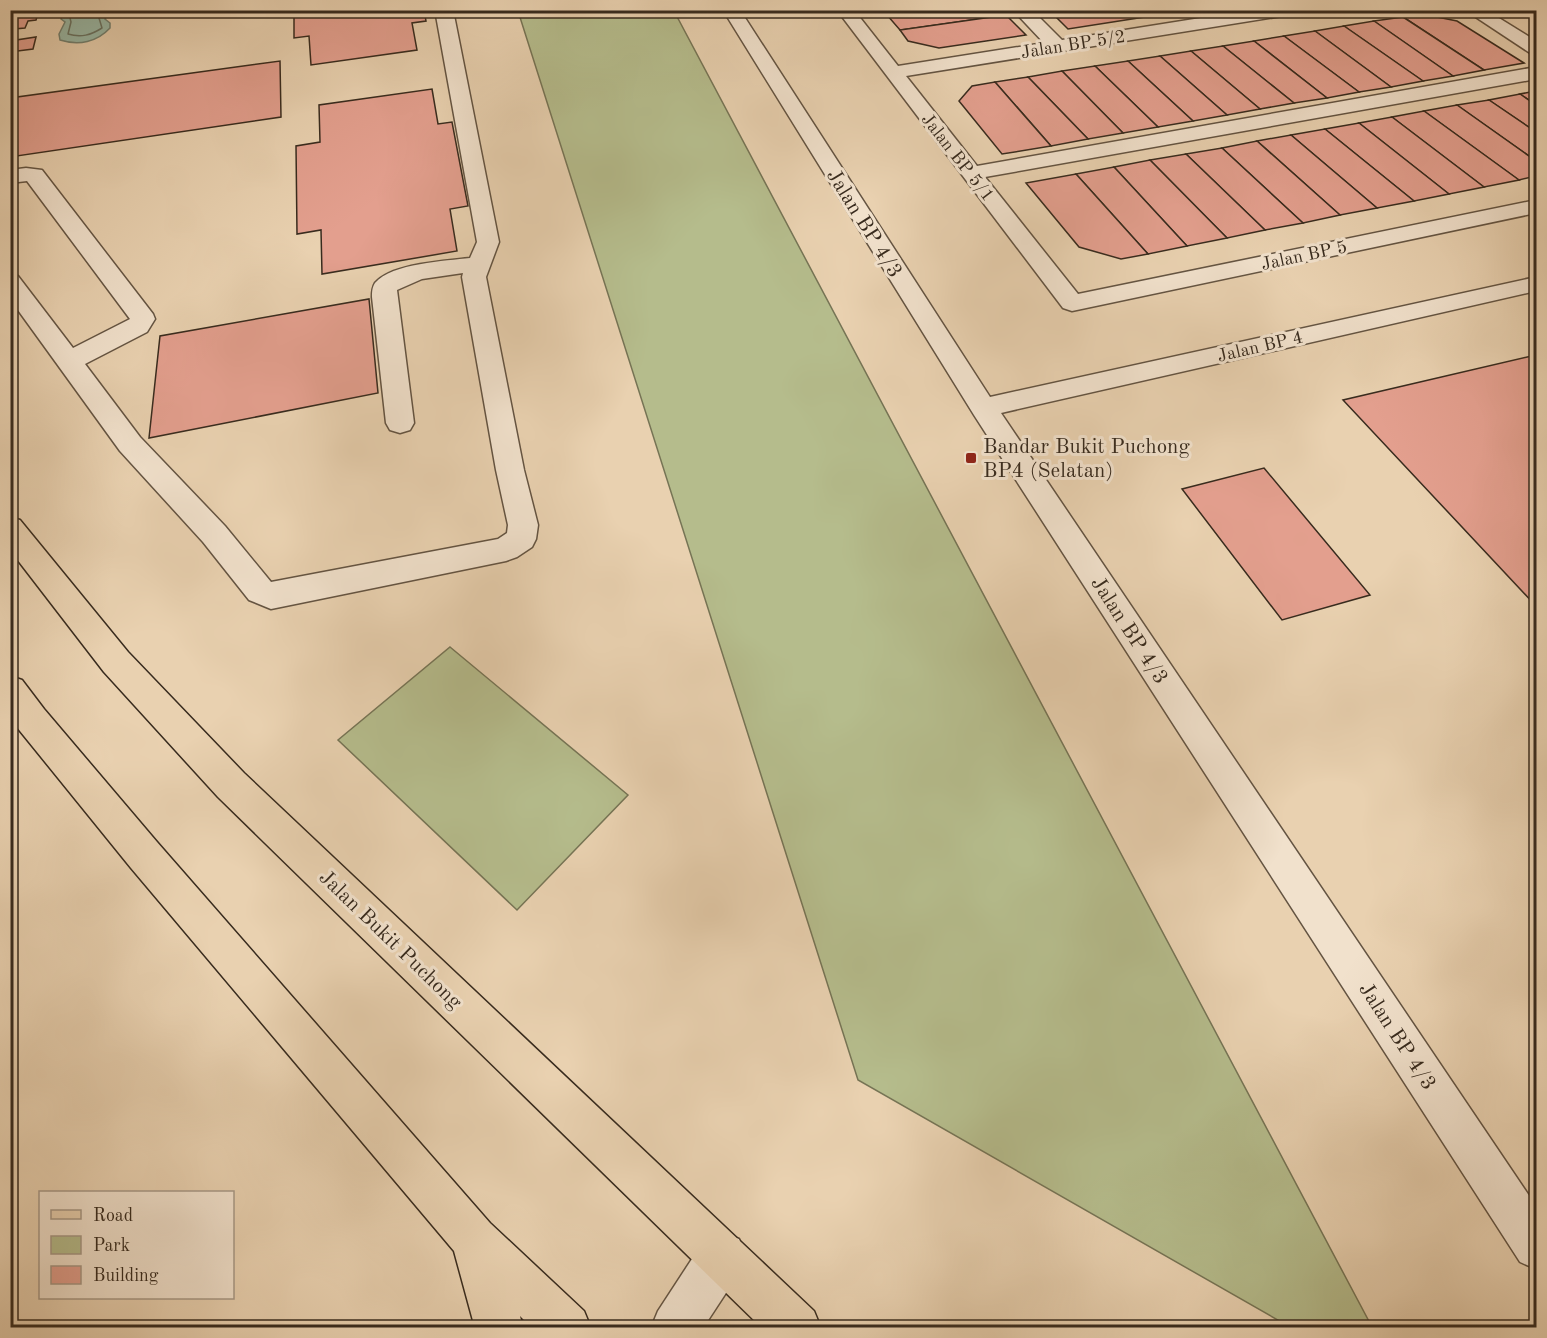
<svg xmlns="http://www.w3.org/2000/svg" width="1547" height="1338" viewBox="0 0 1547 1338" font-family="'Old Standard TT',serif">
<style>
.green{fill:#b5bc8c;stroke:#767455;stroke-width:1.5}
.water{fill:#99b8a6;stroke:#728070;stroke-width:1.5}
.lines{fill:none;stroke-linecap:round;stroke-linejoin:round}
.shore{stroke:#687262;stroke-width:1.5}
.building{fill:#e39f8e;stroke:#382b1e;stroke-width:1.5}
.minor-casing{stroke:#645442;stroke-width:3}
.major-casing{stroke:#382b1e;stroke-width:3}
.minor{fill:#f1e1cc;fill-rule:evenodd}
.major{fill:#e9d1b0;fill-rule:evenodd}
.poi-dot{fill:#8f2418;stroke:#f1e1cc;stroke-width:2}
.labels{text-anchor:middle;stroke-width:6;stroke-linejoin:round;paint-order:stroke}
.far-street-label{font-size:18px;fill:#382b1e;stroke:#f1e1cc}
.street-label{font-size:21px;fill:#382b1e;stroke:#f1e1cc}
.poi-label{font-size:21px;fill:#382b1e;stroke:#f1e1cc;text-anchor:start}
</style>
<rect width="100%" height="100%" fill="#e9d1b0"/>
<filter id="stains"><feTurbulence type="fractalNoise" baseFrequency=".00333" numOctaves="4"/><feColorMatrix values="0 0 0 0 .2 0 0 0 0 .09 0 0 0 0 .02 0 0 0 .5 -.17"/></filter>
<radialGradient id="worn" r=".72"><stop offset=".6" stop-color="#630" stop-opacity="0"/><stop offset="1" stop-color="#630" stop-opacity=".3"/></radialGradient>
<g class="green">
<polygon points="518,11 674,11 1372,1327 1290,1327 858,1080"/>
<polygon points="450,647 628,795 517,910 338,740"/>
</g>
<path class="water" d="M 63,11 L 110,11 L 105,19 L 110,23 L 110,28 C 97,42 79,46 60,40 L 59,34 L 65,22 L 61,19 Z"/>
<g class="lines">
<path class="shore" d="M 68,10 L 71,22 L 68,34 C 81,38 91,35 102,28 L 99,18 L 101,10"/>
</g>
<g class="building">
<polygon points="10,10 39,10 36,20 28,21 25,28 14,29 10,40"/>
<polygon points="294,10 424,10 426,21 412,23 417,50 311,65 309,36 294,38"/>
<polygon points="919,10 1002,10 1006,15 900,30 887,15"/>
<polygon points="1049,10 1155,10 1151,16 1068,29"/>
<polygon points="1422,14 1457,21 1524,63 1484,70 1403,17"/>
<polygon points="1006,15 1026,35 939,48 908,41 900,30"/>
<polygon points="1403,17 1484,70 1453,76 1374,21"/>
<polygon points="1374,21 1453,76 1423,81 1344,26"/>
<polygon points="1344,26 1423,81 1391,87 1315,31"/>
<polygon points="1315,31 1391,87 1359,92 1284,36"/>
<polygon points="1284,36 1359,92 1327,98 1254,41"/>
<polygon points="36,37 33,49 10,52 10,41"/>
<polygon points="1254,41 1327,98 1294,103 1223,46"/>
<polygon points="1223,46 1294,103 1260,109 1191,51"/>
<polygon points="1191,51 1260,109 1227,115 1160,56"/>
<polygon points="1160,56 1227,115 1193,121 1128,61"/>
<polygon points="280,61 281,117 10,157 10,98"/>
<polygon points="1128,61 1193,121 1158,127 1095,66"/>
<polygon points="1095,66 1158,127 1123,133 1062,71"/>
<polygon points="1062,71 1123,133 1088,139 1028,77"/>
<polygon points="1028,77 1088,139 1051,146 995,82"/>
<polygon points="995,82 1051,146 1002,154 959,101 972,86"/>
<polygon points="432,89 438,124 452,122 468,206 450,209 457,251 322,274 321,230 297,234 296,146 320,142 319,105"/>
<polygon points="1536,91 1536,105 1520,94"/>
<polygon points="1520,94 1536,105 1536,132 1489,100"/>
<polygon points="1489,100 1536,132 1536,161 1457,105"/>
<polygon points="1457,105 1536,161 1536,176 1519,180 1424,111"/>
<polygon points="1424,111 1519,180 1484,187 1392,117"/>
<polygon points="1392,117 1484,187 1449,194 1359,123"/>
<polygon points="1359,123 1449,194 1414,201 1325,129"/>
<polygon points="1325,129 1414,201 1377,208 1291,135"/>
<polygon points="1291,135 1377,208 1340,215 1257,141"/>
<polygon points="1257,141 1340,215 1303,223 1222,148"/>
<polygon points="1222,148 1303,223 1265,230 1186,154"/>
<polygon points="1186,154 1265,230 1227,238 1150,160"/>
<polygon points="1150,160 1227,238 1187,246 1114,167"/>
<polygon points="1114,167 1187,246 1148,254 1076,174"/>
<polygon points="1076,174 1148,254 1121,259 1079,247 1026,183"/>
<polygon points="369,299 378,393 149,438 160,336"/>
<polygon points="1536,355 1536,606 1343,400"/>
<polygon points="1264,468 1370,595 1282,620 1182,489"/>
</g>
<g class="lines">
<defs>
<g id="minor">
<path d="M 435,10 L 453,10 L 499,242 L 486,277 L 524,470 L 538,525 L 536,539 L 532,547 L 517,557 L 506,561 L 271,609 L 249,600 L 203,542 L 120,451 L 10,299 L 10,274 L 18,276 L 73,348 L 130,319 L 27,181 L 10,183 L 10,170 L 26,168 L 42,170 L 153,314 L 155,319 L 147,332 L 85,364 L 140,437 L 225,526 L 271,582 L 498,539 L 507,533 L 508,525 L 496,470 L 462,277 L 463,273 L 422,279 L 397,290 L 414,423 L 410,430 L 400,433 L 390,430 L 386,423 L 372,297 C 372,292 372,288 375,283 C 392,263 446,261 470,258 L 477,242 Z"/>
<polygon points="723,10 740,10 990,397 1536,277 1536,291 1001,413 1536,1206 1536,1269 1520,1262 974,415"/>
<polygon points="837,10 854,10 898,66 1044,43 1013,10 1032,10 1062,40 1251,10 1296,10 1288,15 906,76 977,166 1536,67 1536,79 985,177 1078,294 1536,200 1536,213 1072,311 1063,308"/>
<polygon points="1465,10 1486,10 1536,41 1536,54 1530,53"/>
<polygon points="722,1233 739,1239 745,1256 739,1273 703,1328 651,1328 658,1311 705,1239"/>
</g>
<g id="major">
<polygon points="10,517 20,520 128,652 244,773 814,1311 821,1328 762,1328 218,797 104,672 10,550"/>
<polygon points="10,676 22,680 44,709 157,842 490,1223 584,1311 591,1328 532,1328 520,1316 523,1328 475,1328 454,1251 131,868 20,731 10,718"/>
</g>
</defs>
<use href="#minor" class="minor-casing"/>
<use href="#major" class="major-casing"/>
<use href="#minor" class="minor"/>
<use href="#major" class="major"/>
</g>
<rect class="poi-dot" x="965" y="452" width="12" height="12" rx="3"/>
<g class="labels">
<g class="far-street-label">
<text transform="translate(1073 44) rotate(-9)" y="6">Jalan BP 5/2</text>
<text transform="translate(958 157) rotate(52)" y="6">Jalan BP 5/1</text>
<text transform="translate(1304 255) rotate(-12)" y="6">Jalan BP 5</text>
<text transform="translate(1260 346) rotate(-13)" y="6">Jalan BP 4</text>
</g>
<g class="street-label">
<text transform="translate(865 223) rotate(58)" y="7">Jalan BP 4/3</text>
<text transform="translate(1130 630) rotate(57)" y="7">Jalan BP 4/3</text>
<text transform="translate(391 939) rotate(44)" y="7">Jalan Bukit Puchong</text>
<text transform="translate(1398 1036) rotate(57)" y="7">Jalan BP 4/3</text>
</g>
<g class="poi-label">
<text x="983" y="453">Bandar Bukit Puchong<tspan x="983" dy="24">BP4 (Selatan)</tspan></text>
</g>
</g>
<rect width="1547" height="1338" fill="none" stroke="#e9d1b0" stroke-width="36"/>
<rect x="12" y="12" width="1523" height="1314" fill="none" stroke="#382b1e" stroke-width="3"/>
<rect x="18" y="18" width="1511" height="1302" fill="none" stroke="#382b1e" stroke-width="1.5"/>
<rect x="39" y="1191" width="195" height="108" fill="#f1e1cc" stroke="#a79886" stroke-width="1.5"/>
<rect x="51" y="1210" width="30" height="9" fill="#e9d1b0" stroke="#a79886" stroke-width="1.5"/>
<text x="93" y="1221" font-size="18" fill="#382b1e">Road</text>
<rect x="51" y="1236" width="30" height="18" fill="#b5bc8c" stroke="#a79886" stroke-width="1.5"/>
<text x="93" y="1251" font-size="18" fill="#382b1e">Park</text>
<rect x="51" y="1266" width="30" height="18" fill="#e39f8e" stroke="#a79886" stroke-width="1.5"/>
<text x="93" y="1281" font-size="18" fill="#382b1e">Building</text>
<rect width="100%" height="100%" filter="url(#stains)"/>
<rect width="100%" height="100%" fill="url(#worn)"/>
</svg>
